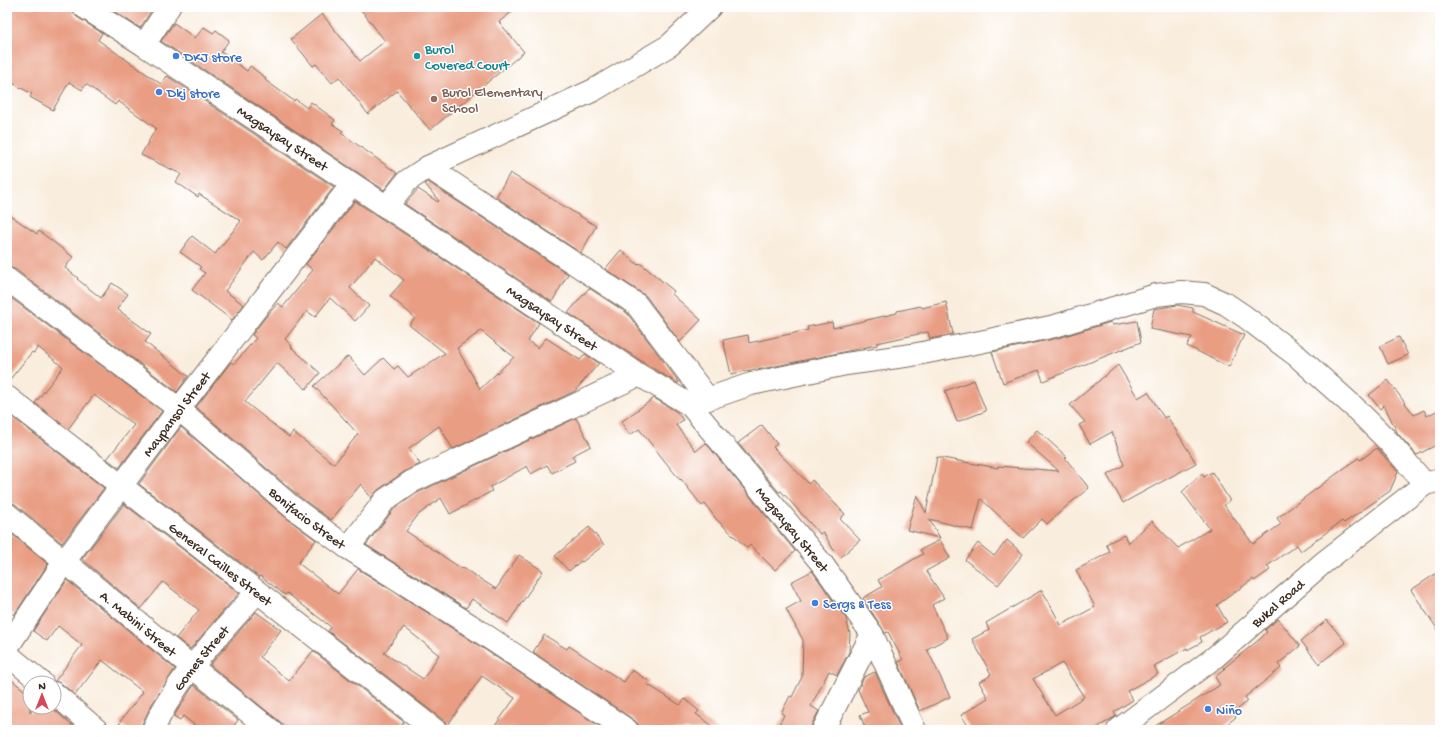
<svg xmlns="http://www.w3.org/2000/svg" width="1447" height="737" viewBox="0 0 1447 737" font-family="'Gochi Hand',sans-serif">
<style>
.building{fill:#e99e84;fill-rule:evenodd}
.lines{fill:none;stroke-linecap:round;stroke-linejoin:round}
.minor-casing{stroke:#7e6e61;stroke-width:24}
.tertiary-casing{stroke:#7e6e61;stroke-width:24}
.minor{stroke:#fff;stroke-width:22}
.tertiary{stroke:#fff;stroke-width:22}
.shop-dot{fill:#3f7fe0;stroke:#fff;stroke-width:1.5}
.culture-dot{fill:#0f9aa8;stroke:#fff;stroke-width:1.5}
.education-dot{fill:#8d6e63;stroke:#fff;stroke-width:1.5}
.labels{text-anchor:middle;stroke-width:3;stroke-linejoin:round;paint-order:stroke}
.culture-label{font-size:14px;fill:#0d838f;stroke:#fff;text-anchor:start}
.shop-label{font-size:14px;fill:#366cbe;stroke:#fff;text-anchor:start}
.education-label{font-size:14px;fill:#785e54;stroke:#fff;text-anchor:start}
.street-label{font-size:14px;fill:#3b2a1e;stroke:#fff}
</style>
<rect width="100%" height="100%" fill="#fff"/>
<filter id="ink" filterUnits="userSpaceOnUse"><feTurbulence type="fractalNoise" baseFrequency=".025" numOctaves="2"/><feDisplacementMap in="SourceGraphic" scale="8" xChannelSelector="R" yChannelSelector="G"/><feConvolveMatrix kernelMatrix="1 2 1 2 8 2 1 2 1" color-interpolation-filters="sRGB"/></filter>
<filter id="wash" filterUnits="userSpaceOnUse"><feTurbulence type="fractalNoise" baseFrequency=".012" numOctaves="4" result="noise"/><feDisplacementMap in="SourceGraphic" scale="16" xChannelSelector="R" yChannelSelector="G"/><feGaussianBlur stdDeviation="0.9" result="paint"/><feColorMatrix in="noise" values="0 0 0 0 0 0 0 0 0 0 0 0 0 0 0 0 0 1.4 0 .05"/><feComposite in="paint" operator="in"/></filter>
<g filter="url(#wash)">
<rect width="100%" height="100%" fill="#f9eddd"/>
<g id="blocks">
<g class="building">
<polygon points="7,7 72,7 73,13 77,17 102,33 98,40 161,84 167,76 334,187 286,249 278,242 263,260 254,252 225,291 244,305 232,320 192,290 205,273 199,269 201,267 180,252 192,236 215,254 241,221 199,194 198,197 176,182 181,174 141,155 156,128 118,101 115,105 86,84 82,90 69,82 53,110 30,97 32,94 7,80"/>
<polygon points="107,7 152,7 153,8 140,28"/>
<polygon points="359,7 518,7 499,22 524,52 430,130 397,91 368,114 339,77 332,83 316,64 313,66 291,39 322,14 360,61 385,41"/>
<polygon points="174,23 195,38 204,27 213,33 216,30 229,40 221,52 247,71 250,66 266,78 265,80 294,101 295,99 307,108 311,102 335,120 332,124 343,131 341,133 397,173 384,190 161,41"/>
<polygon points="510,173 596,226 581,253 496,197"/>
<polygon points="428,182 568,274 552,302 405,204 418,189 438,202 439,201 425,184"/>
<path d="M 355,201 L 539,323 L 528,341 L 538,348 L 546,338 L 580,360 L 585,354 L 599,363 L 575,391 L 453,449 L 439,426 L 409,448 L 420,464 L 404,472 L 378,490 L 371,498 L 361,484 L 331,520 L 300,497 L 196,407 L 231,362 L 234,364 L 256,338 L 252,335 L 264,319 L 278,303 L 283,307 L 313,270 L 306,264 ZM 375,257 L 404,280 L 390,296 L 415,318 L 409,325 L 445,353 L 408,377 L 398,366 L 394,369 L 383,358 L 365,375 L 348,356 L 314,386 L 358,434 L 334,464 L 293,432 L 289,437 L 245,402 L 277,363 L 306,389 L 320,373 L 291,347 L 292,346 L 285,339 L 307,311 L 315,317 L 330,298 L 355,321 L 369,306 L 350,288 ZM 481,331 L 514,357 L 480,389 L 457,348 Z"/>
<polygon points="7,213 37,234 39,231 73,257 65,268 78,278 77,279 101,298 112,283 128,294 117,309 151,334 145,342 188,376 177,392 15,269 7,267"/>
<polygon points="621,250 638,265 640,263 674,291 672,294 701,320 680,342 646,296 605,269"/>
<polygon points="589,288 627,313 679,382 677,383 646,364 568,313"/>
<polygon points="7,295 162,411 119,468 107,459 134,425 94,395 68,429 35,403 63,367 38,347 34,353 32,352 7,383"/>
<polygon points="946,302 953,334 930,339 928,332 877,343 877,345 757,370 756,369 731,374 723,340 748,335 749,343 808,330 807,327 832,322 833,328 897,313 897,311 921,306 922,308"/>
<polygon points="1177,305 1193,308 1193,312 1244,335 1229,367 1187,346 1192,337 1150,329 1154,309"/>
<polygon points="1137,321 1141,342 1043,381 1039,370 1003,383 992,352 1058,338 1111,322 1113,325"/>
<polygon points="1399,337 1408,355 1388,364 1380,346"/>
<polygon points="1118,365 1138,398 1148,392 1164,418 1167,416 1196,463 1123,503 1107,475 1124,465 1112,432 1090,444 1079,425 1085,422 1070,405"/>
<polygon points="974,380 986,411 957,422 945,391"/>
<polygon points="1388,380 1414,415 1424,410 1427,416 1440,409 1440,443 1417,455 1398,434 1384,405 1380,409 1369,395"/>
<polygon points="654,398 677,412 683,420 676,425 696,451 706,443 795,551 775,570 750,545 747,548 716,519 705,504 702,506 681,479 680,480 639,429 630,435 621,422"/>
<polygon points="7,413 104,488 62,543 15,504 7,502"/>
<polygon points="576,418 591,446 572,456 575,461 552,473 547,465 531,474 527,466 490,487 492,491 450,514 441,498 418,515 406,531 462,569 463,568 496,589 519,555 543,571 508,623 472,599 466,608 366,545 394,509 417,493"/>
<polygon points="762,425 777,444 773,447 809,484 812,480 845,514 840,519 860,540 841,557 833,549 823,532 820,534 781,491 779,492 738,443"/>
<path d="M 181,427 L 284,516 L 316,540 L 298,563 L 338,594 L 358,569 L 463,635 L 605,730 L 492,730 L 515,698 L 482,676 L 447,726 L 443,720 L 328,631 L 331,627 L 287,593 L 285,595 L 260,576 L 259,577 L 139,484 ZM 404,627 L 439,655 L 423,679 L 384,653 Z"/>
<polygon points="1037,430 1067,457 1065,458 1089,488 1069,504 1047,524 1042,519 1023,538 981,499 973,530 929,519 940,538 907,530 917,495 926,513 937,457 998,468 998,466 1059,471 1026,442"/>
<path d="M 1377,448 L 1398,472 L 1390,491 L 1344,523 L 1342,521 L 1301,551 L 1297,545 L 1267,566 L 1270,570 L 1254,581 L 1253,579 L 1217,605 L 1227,622 L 1200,637 L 1202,642 L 1187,650 L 1187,648 L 1154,666 L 1158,674 L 1127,691 L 1133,700 L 1114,712 L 1116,716 L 1113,718 L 1093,730 L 971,730 L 961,715 L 988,698 L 979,682 L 990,676 L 989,675 L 991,674 L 972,639 L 989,630 L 986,623 L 1042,590 L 1061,625 L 1095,607 L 1076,570 L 1110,552 L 1106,544 L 1124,535 L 1128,543 L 1152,521 L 1178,548 L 1210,529 L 1182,492 L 1202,473 L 1204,477 L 1212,472 L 1230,501 L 1224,505 L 1253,544 L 1281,524 L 1277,518 L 1358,458 L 1360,460 ZM 1062,663 L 1084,697 L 1055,715 L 1033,679 Z"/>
<polygon points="124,504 239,593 190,649 176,638 199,610 163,582 141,609 82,559"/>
<polygon points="589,527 604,545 582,562 581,561 569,571 555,556"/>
<polygon points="7,530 48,564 14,615 7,610"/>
<polygon points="940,540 950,558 926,571 944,598 932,605 948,638 927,649 950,697 920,711 898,662 903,660 888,632 885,633 863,598 882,587 878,580 923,554 920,550"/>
<polygon points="1007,540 1023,554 998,585 965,560 978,543 994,556"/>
<polygon points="812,571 846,619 850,633 849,652 837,675 829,671 811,706 819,711 812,724 811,730 776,730 784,715 781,713 790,696 792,697 802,677 803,640 786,609 801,601 791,582"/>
<polygon points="1440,571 1440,633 1411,590"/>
<polygon points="67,580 175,669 152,704 142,724 141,730 129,730 119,723 143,692 102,660 75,695 62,684 55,681 82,645 58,626 47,641 33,631"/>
<polygon points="256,612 281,630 260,657 289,681 313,651 404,722 398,730 290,730 210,665"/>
<polygon points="1278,619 1300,646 1278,664 1281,668 1245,697 1248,701 1233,713 1236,717 1220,730 1149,730 1220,685 1215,677 1225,669 1224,668 1260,639 1267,632 1265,630"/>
<polygon points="1327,620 1346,643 1319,664 1301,641"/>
<polygon points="544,635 567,649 569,646 624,682 632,670 649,681 647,684 680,705 685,699 699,711 696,714 718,730 639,730 638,724 634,720 533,652"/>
<polygon points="875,672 901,730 866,730 860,715 868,712 858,690 864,677"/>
<polygon points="7,676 30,695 30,713 35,707 51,707 77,730 7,730"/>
<polygon points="194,685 238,720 231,730 201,730 183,716 180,720 174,716"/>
</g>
</g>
</g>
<g filter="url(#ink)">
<use href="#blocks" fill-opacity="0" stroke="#7e6e61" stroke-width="1"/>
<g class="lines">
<defs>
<g id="minor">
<polyline points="144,45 169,7"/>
<polyline points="428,167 636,304 708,399"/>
<polyline points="386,207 407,181 428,167 594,90 670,45 710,7"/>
<path id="s1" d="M 7,279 L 179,409 L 292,507 L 348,548 L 470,625 L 627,730"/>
<polyline points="690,405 751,384 846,364 912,355 980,342 1055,326 1156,295 1181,292 1204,294 1226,304 1244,316 1297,356 1354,407 1390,443 1425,484"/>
<path id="s2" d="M 7,514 L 192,667 L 271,730"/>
<polyline points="348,548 385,500 411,482 639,375"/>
<path id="s3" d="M 7,648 L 64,562 L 179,409 L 352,184"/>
<polyline points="7,654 42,683"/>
<polyline points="54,693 97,730"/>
<path id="s4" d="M 153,730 C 176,677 220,635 257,592"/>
<polyline points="823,730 872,634"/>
</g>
<g id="tertiary">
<path id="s5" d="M 84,7 L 144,45 L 639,375 L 690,405 L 823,565 L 872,634 L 915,730"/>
<path id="s6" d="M 7,397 L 435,730"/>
<path id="s7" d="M 1118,730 L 1215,657 L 1323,563 L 1425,484 L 1440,480"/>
</g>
</defs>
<use href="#minor" class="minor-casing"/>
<use href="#tertiary" class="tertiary-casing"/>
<use href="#minor" class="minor"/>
<use href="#tertiary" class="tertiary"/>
</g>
</g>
<g class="shop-dot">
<circle cx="176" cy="56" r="4"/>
<circle cx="159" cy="92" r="4"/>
<circle cx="815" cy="603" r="4"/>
<circle cx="1208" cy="709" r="4"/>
</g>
<circle class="culture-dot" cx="417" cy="56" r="4"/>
<circle class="education-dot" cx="434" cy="99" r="4"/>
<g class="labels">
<g class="culture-label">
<text x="425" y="53">Burol<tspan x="425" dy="16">Covered Court</tspan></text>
</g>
<g class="shop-label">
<text x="184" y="61">DKJ store</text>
<text x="167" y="97">Dkj store</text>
<text x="823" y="608">Sergs &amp; Tess</text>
<text x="1216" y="714">Niño</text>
</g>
<g class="education-label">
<text x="442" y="96">Burol Elementary<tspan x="442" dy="16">School</tspan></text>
</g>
<g class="street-label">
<text dy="5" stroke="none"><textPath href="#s5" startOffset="238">Magsaysay Street</textPath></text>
<text dy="5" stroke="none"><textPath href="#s5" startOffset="562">Magsaysay Street</textPath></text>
<text dy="5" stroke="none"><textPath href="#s3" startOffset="289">Maypansol Street</textPath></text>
<text dy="5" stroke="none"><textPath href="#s1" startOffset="384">Bonifacio Street</textPath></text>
<text dy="5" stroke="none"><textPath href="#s5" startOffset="886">Magsaysay Street</textPath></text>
<text dy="5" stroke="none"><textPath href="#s6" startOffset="271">General Cailles Street</textPath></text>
<text dy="5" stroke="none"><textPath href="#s7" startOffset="204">Bukal Road</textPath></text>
<text dy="5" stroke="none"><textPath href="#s2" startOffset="171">A. Mabini Street</textPath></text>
<text dy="5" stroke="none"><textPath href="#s4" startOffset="87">Gomes Street</textPath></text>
</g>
</g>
<rect width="1447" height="737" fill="none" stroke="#fff" stroke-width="24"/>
<g transform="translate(42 695)"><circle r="19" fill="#ffffff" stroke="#b1aaa5"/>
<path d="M0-3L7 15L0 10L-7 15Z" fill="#d1495b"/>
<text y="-6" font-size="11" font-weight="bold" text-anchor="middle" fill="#3b2a1e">N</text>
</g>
</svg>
